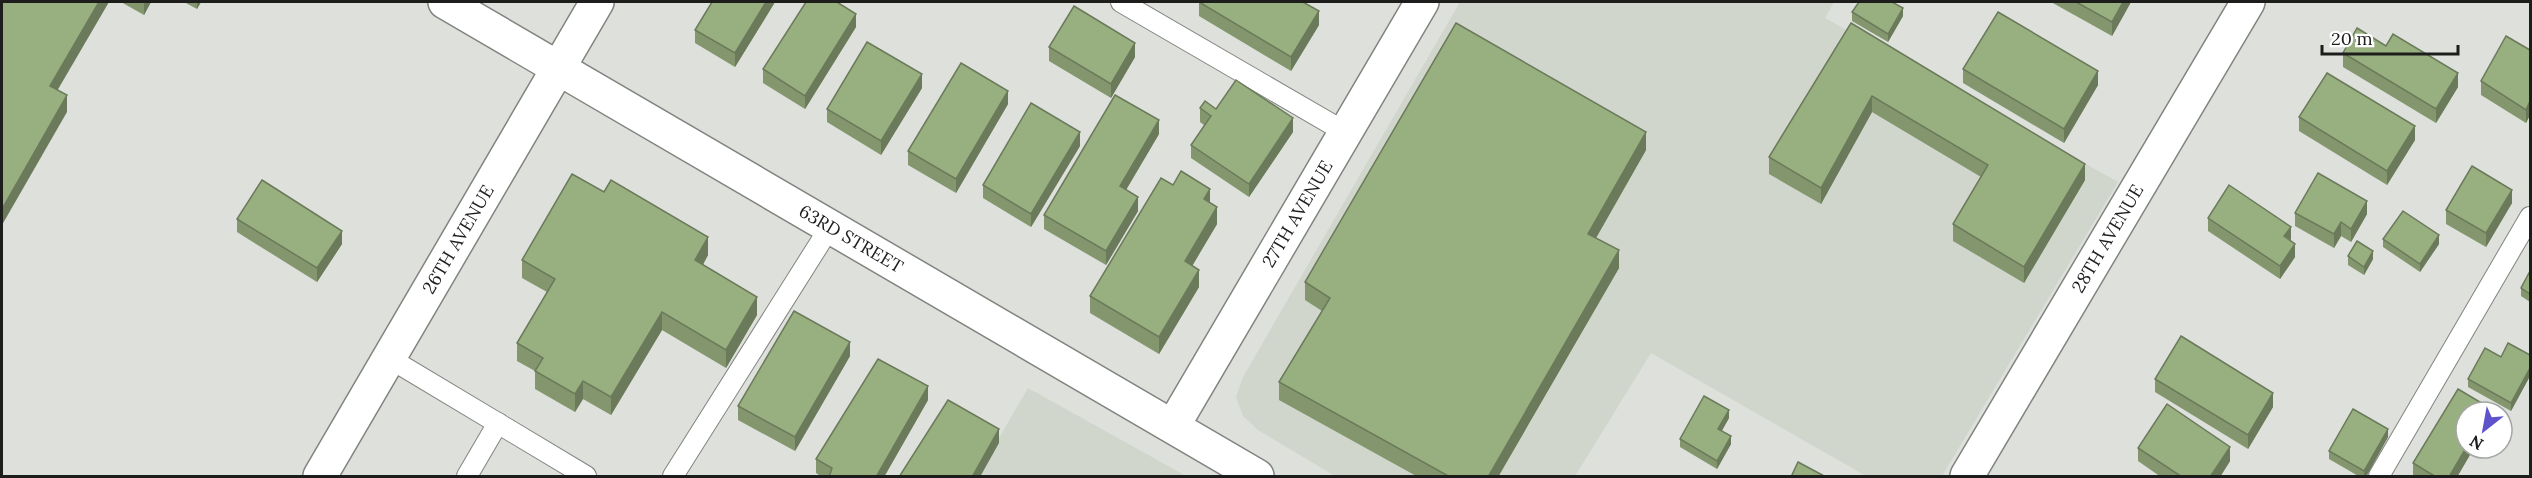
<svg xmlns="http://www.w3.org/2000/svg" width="2532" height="478" viewBox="0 0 2532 478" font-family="Lora,serif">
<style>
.built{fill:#d0d6cb}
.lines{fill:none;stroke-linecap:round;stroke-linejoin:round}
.lane-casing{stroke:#828480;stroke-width:22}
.street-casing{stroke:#828480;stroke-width:36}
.lane{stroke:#fff;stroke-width:20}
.street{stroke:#fff;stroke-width:33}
.wall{fill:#83966e}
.shaded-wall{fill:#6a7a5a}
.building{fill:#98af80;stroke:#6a7a5a;stroke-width:1.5}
.labels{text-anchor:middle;stroke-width:4.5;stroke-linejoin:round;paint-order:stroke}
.street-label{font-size:18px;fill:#1d1e1c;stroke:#fff}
</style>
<rect width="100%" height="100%" fill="#dde0db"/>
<g class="built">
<polygon points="1460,2 1834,2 1825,18 2118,182 1942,476 1866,476 1651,353 1575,476 1335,476 1258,430 1243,416 1236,397 1243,377"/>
<polygon points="1028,388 1186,476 977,476"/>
</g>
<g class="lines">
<defs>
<g id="lane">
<polyline points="1121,2 1345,132"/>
<polyline points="389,358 586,476"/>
<polyline points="467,476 498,423"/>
<polyline points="673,476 830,227"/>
<polyline points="2379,476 2530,217"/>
</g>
<g id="street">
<path id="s1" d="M 445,2 L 1257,476"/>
<path id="s2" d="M 1173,426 L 1422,2"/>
<path id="s3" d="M 320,476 L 597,2"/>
<path id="s4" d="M 1967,476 L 2248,2"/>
</g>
</defs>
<use href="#lane" class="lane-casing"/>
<use href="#street" class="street-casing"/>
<use href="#lane" class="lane"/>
<use href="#street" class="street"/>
</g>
<g class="wall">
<polygon points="121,2 151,2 144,15"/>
<polygon points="184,2 201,2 197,9"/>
<polygon points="775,2 735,67 695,43 695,30"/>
<polygon points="1199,2 1319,25 1291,71 1199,16"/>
<polygon points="2051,2 2131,2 2112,36"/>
<polygon points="1852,12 1903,16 1888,42 1852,21"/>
<polygon points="1851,23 2085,180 2024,283 1953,241 1953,224 1981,177 1872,112 1821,204 1769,174 1769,157"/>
<polygon points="856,27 805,109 763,83 763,69"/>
<polygon points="1049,47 1135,57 1111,98 1049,61"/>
<polygon points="2530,50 2530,115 2526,123 2481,95 2481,81"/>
<polygon points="2343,53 2458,87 2436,123 2343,67"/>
<polygon points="1963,69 2098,85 2064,143 1963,83"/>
<polygon points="922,88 881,155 827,122 827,109"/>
<polygon points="1008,104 956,193 908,165 908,151"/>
<polygon points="1200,108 1216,109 1293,132 1249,197 1191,158 1191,145 1204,125 1200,122"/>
<polygon points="2299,117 2415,140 2387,185 2299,131"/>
<polygon points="1159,134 1126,190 1138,211 1106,265 1044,229 1044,215"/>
<polygon points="1080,146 1031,227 983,198 983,185"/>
<polygon points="1646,150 1596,238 1619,268 1498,477 1418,477 1279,400 1279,382 1322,311 1305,300 1305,282"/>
<polygon points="1173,185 1210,203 1217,224 1192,266 1199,287 1159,354 1090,313 1090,296"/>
<polygon points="604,192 708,255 703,265 757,315 726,368 662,330 611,415 583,399 575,412 535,389 535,371 517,361 517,343 547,292 522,278 522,260"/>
<polygon points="2512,203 2486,247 2446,224 2446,210"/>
<polygon points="2295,213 2367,214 2351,242 2341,236 2334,248 2295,226"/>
<polygon points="2208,218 2291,241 2295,257 2280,279 2208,231"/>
<polygon points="237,219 342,244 317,282 237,232"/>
<polygon points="2383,239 2439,244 2420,272 2383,247"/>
<polygon points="2348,256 2373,259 2364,275 2348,265"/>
<polygon points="2530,271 2530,302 2521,296 2521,288"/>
<polygon points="2530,355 2530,376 2511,411 2468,387 2468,379 2501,357"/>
<polygon points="850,356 795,451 738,420 738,406"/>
<polygon points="2155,379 2273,407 2248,449 2155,392"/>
<polygon points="928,400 884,477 822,477 816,473 816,459"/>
<polygon points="2490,412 2466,448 2474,448 2457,477 2413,476 2413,463"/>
<polygon points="1729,418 1721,431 1731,444 1717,469 1680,447 1680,439"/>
<polygon points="2388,437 2366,477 2360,477 2329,459 2329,451"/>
<polygon points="2138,448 2230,461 2220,477 2161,477 2138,461"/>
</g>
<g class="shaded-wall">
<polygon points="99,2 109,2 50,103 50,86"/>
<polygon points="144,2 151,2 144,15"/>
<polygon points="197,2 201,2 197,9"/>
<polygon points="766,2 775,2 735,67 735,53"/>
<polygon points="2123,2 2131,2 2112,36 2112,22"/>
<polygon points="1903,8 1903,16 1888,42 1888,34"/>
<polygon points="1319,11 1319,25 1291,71 1291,57"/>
<polygon points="856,14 856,27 805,109 805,96"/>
<polygon points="1135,43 1135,57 1111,98 1111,84"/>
<polygon points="2098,71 2098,85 2064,143 2064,129"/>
<polygon points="2458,73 2458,87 2436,123 2436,109"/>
<polygon points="922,74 922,88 881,155 881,141"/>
<polygon points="1008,91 1008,104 956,193 956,179"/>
<polygon points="67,95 67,112 2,225 2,209"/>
<polygon points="1872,96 1872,112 1821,204 1821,188"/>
<polygon points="2530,101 2530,115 2526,123 2526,110"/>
<polygon points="1293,118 1293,132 1249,197 1249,184"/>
<polygon points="1159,120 1159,134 1120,200 1120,186"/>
<polygon points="2415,126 2415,140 2387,185 2387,171"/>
<polygon points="1080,132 1080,146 1031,227 1031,214"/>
<polygon points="1646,132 1646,150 1588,252 1588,234"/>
<polygon points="2085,164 2085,180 2024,283 2024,267"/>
<polygon points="1210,189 1210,205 1204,199"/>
<polygon points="2512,190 2512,203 2486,247 2486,233"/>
<polygon points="1138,197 1138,211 1106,265 1106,251"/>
<polygon points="2367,201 2367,214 2351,242 2351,229"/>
<polygon points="1217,207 1217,224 1185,278 1185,261"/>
<polygon points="2341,222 2341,236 2334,248 2334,234"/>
<polygon points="2291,227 2291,240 2284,236"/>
<polygon points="342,231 342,244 317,282 317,268"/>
<polygon points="2439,235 2439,244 2420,272 2420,264"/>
<polygon points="708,237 708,255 695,278 695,260"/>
<polygon points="2295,244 2295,257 2280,279 2280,266"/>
<polygon points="1619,250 1619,268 1498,477 1488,477"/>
<polygon points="2373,251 2373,259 2364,275 2364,267"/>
<polygon points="1199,270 1199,287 1159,354 1159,337"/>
<polygon points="757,297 757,315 726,368 726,350"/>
<polygon points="662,312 662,330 611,415 611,397"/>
<polygon points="850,342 850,356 795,451 795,437"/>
<polygon points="2530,368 2530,376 2511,411 2511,403"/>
<polygon points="583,381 583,399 575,412 575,394"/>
<polygon points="928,386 928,400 884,477 876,477"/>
<polygon points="2273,393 2273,407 2248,449 2248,435"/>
<polygon points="1729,410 1729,418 1718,438 1718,429"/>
<polygon points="999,429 999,443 980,477 972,477"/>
<polygon points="2388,429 2388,437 2366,477 2364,477 2364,471"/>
<polygon points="1731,436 1731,444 1717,469 1717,461"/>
<polygon points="2230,447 2230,461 2220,477 2210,477"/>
<polygon points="2466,448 2474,448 2457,477 2449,477"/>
</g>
<g class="building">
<polygon points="2,2 99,2 50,86 67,95 2,209"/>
<polygon points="712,2 766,2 735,53 695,30"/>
<polygon points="806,2 837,2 856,14 805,96 763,69"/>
<polygon points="1199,2 1303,2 1319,11 1291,57"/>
<polygon points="1859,2 1892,2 1903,8 1888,34 1852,12"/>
<polygon points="2076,2 2123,2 2112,22"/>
<polygon points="1074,6 1135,43 1111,84 1049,47"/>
<polygon points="1998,12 2098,71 2064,129 1963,69"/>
<polygon points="1456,23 1646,132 1588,234 1619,250 1488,477 1450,477 1279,382 1330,298 1305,282"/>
<polygon points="1851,23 2085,164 2024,267 1953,224 1988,165 1872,96 1821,188 1769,157"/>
<polygon points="2357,28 2386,46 2393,34 2458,73 2436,109 2343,53"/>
<polygon points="2506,36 2530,50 2530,101 2526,110 2481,81"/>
<polygon points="867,42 922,74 881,141 827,109"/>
<polygon points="961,63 1008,91 956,179 908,151"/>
<polygon points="2327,73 2415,126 2387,171 2299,117"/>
<polygon points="1236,80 1293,118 1249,184 1191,145 1211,116 1200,108 1205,101 1216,109"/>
<polygon points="1115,95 1159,120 1120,186 1138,197 1106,251 1044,215"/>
<polygon points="1031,103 1080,132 1031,214 983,185"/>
<polygon points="2472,166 2512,190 2486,233 2446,210"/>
<polygon points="1181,171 1210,189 1204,199 1217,207 1185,261 1199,270 1159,337 1090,296 1161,178 1173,185"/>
<polygon points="2318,173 2367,201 2351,229 2341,222 2334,234 2295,213"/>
<polygon points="572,174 604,192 611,180 708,237 695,260 757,297 726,350 662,312 611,397 583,381 575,394 535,371 543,358 517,343 555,279 522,260"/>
<polygon points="262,180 342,231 317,268 237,219"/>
<polygon points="2229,185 2291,227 2284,236 2295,244 2280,266 2208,218"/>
<polygon points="2403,211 2439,235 2420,264 2383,239"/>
<polygon points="2357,241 2373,251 2364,267 2348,256"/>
<polygon points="2530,271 2530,294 2521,288"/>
<polygon points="794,311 850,342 795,437 738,406"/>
<polygon points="2181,336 2273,393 2248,435 2155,379"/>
<polygon points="2508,343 2530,355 2530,368 2511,403 2468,379 2485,348 2501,357"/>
<polygon points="878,359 928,386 876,477 829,477 832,468 816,459"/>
<polygon points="2458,389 2490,408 2488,412 2466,412 2466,448 2449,477 2436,477 2413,463"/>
<polygon points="1704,396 1729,410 1718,429 1731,436 1717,461 1680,439"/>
<polygon points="948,400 999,429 972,477 899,477"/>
<polygon points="2167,404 2230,447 2210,477 2182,477 2138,448"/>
<polygon points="2353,409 2388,429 2364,471 2329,451"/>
<polygon points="1798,462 1826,477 1791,477"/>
</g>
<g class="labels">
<g class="street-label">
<text dy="6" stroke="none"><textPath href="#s2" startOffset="246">27TH AVENUE</textPath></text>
<text dy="6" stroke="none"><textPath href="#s3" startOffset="274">26TH AVENUE</textPath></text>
<text dy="6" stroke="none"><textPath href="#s1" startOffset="470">63RD STREET</textPath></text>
<text dy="6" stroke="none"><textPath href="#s4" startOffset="276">28TH AVENUE</textPath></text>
</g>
</g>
<rect width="2532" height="478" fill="none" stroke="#1d1e1c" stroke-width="6"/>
<g transform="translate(2484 430) rotate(211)"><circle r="28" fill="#ffffff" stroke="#a5a5a4" stroke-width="1.5"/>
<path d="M0-4.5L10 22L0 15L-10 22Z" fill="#5e53cb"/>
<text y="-9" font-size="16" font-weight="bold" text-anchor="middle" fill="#1d1e1c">N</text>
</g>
<path d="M2322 45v9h136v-9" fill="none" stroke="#1d1e1c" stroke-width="3"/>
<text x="2331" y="45" font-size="18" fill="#1d1e1c" stroke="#ffffff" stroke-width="4.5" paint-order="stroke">20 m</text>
</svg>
